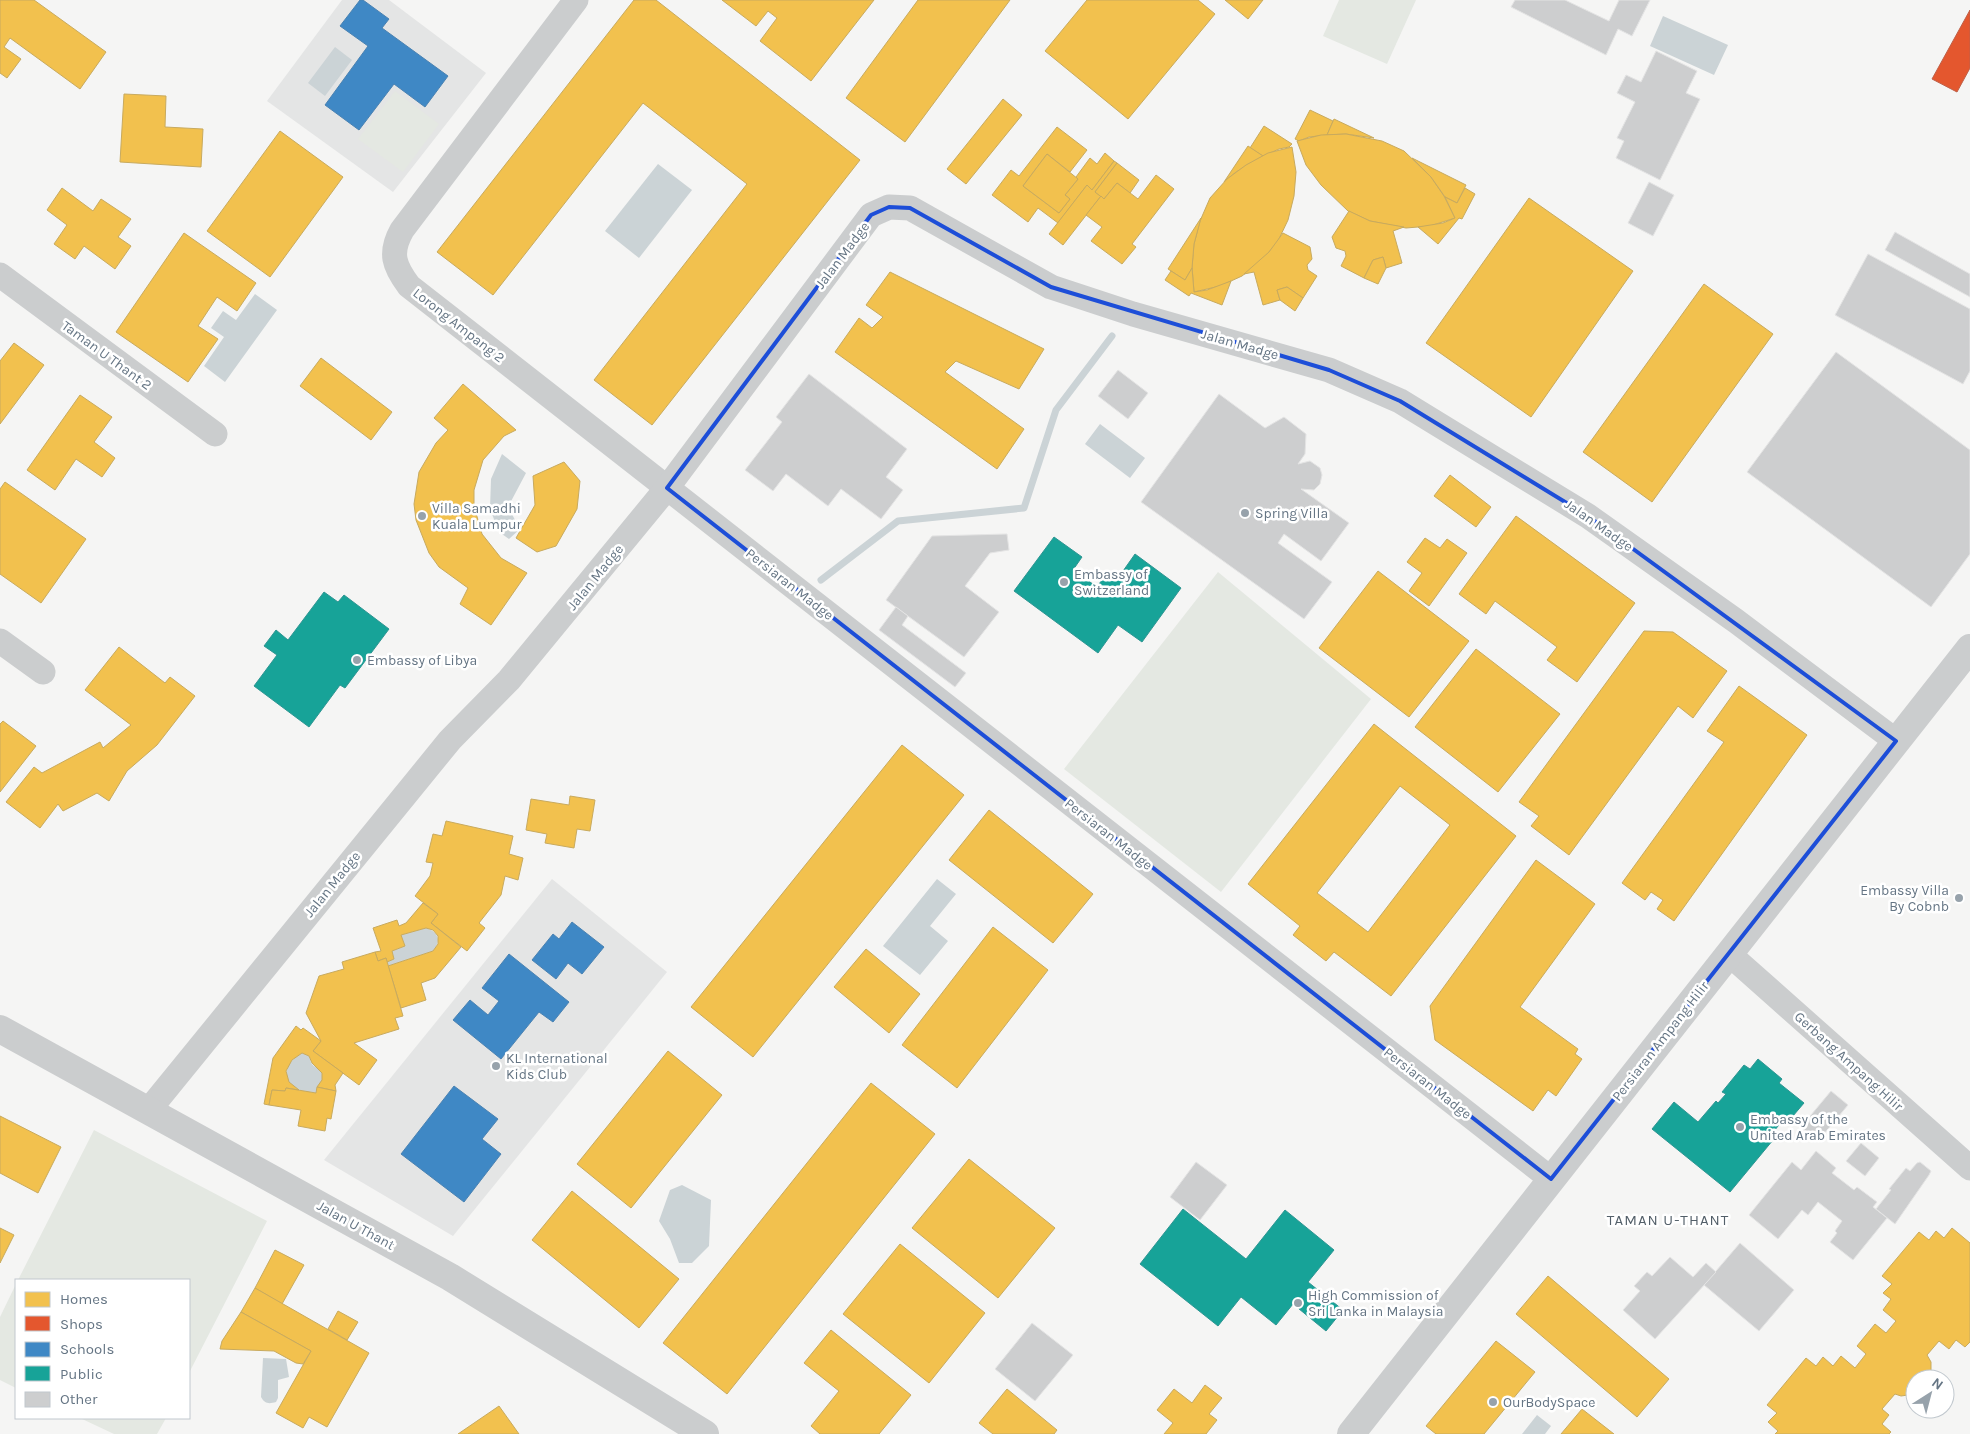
<svg xmlns="http://www.w3.org/2000/svg" width="1970" height="1434" viewBox="0 0 1970 1434" font-family="Karla,sans-serif">
<style>
.built{fill:#e4e5e5}
.green{fill:#e4e8e2}
.water{fill:#cbd3d6}
.homes{fill:#f2c14e;stroke:#c8aa5e;fill-rule:evenodd}
.shops{fill:#e4572e;stroke:#be6048}
.schools{fill:#3f88c5;stroke:#4a82b2}
.public{fill:#17a398;stroke:#2e9592}
.lines{fill:none;stroke-linecap:round;stroke-linejoin:round}
.stream{stroke:#cbd3d6;stroke-width:7}
.building{fill:#cdcecf;stroke:#e4e4e4}
.minor{stroke:#cbcdce;stroke-width:25}
.tertiary{stroke:#cbcdce;stroke-width:28}
.marked{fill:none;stroke:#1d4ed8;stroke-width:4;stroke-linejoin:round}
.poi-dot{fill:#97a2ab;stroke:#fff;stroke-width:2}
.labels{text-anchor:middle;stroke-width:5;stroke-linejoin:round;paint-order:stroke}
.street-label{font-size:14px;fill:#657584;stroke:#fff}
.poi-label{font-size:14px;fill:#657584;stroke:#fff;text-anchor:start}
.neighbourhood-label{font-size:15px;letter-spacing:1px;fill:#535f69;stroke:#fff}
</style>
<rect width="100%" height="100%" fill="#f5f5f4"/>
<g class="built">
<polygon points="342,0 389,0 486,73 393,192 267,101"/>
<polygon points="552,879 667,972 453,1236 324,1160"/>
</g>
<g class="green">
<polygon points="1339,0 1416,0 1387,64 1323,36"/>
<polygon points="395,91 439,124 403,172 358,139"/>
<polygon points="1218,572 1371,699 1221,892 1064,769"/>
<polygon points="94,1130 267,1221 189,1373 189,1280 18,1280"/>
<polygon points="16,1284 16,1388 0,1380 0,1317"/>
<polygon points="80,1418 166,1418 157,1434 114,1434"/>
</g>
<g class="water">
<polygon points="1663,16 1728,45 1714,75 1650,46"/>
<polygon points="335,47 352,60 325,96 308,83"/>
<polygon points="658,164 692,190 639,258 605,231"/>
<polygon points="255,294 277,310 225,382 204,366 224,337 211,328 223,311 236,320"/>
<polygon points="1100,424 1145,458 1130,478 1085,444"/>
<polygon points="502,454 526,473 508,507 520,529 509,539 499,532 490,509 491,479"/>
<polygon points="937,879 956,894 930,926 948,941 920,975 883,946"/>
<path d="M 426,928 C 438,931 442,941 433,951 L 388,966 L 387,962 L 394,959 L 392,951 L 405,946 L 401,935 Z"/>
<path d="M 302,1053 L 309,1056 C 310,1058 310,1061 312,1064 C 316,1069 323,1069 323,1077 C 323,1083 317,1086 316,1093 C 311,1092 305,1092 300,1090 C 278,1082 286,1061 302,1053 Z"/>
<polygon points="682,1185 711,1200 709,1246 692,1263 679,1263 670,1239 659,1221 670,1190"/>
<path d="M 263,1358 L 286,1359 L 289,1377 L 278,1380 L 278,1398 L 276,1402 C 269,1404 265,1404 261,1397 Z"/>
<polygon points="1537,1415 1551,1426 1545,1434 1522,1434"/>
</g>
<g class="homes">
<polygon points="0,0 34,0 106,52 80,89 10,38 4,47 21,59 7,78 0,73"/>
<polygon points="634,0 656,0 860,160 652,425 594,380 747,184 643,103 493,295 437,252"/>
<polygon points="722,0 874,0 811,81 760,41 777,18 768,11 756,26"/>
<polygon points="918,0 1010,0 905,142 846,98"/>
<polygon points="1087,0 1198,0 1215,14 1128,119 1045,51"/>
<polygon points="1225,0 1263,0 1248,19"/>
<polygon points="124,94 166,96 165,127 203,129 201,167 120,162"/>
<polygon points="1003,99 1022,115 966,184 947,169"/>
<polygon points="1310,110 1333,121 1327,135 1309,137 1299,141 1295,139"/>
<polygon points="1334,119 1374,138 1346,134 1327,135"/>
<polygon points="1264,126 1292,144 1289,147 1279,149 1263,156 1250,148"/>
<polygon points="1057,127 1087,150 1070,172 1047,154 1023,186 1059,213 1070,199 1065,195 1078,179 1076,177 1090,158 1097,164 1105,153 1114,161 1092,190 1087,185 1058,223 1038,208 1028,222 992,195 1011,170 1019,176"/>
<polygon points="280,131 343,177 270,277 207,231"/>
<polygon points="1346,134 1382,141 1404,151 1431,177 1444,196 1455,218 1430,226 1406,228 1370,221 1348,211 1321,185 1306,165 1297,141 1321,135"/>
<polygon points="1248,146 1263,156 1236,172 1224,182"/>
<polygon points="1292,147 1296,172 1294,196 1288,220 1277,243 1261,261 1242,276 1220,286 1194,292 1192,267 1194,244 1200,221 1210,198 1227,179 1246,165 1268,153"/>
<polygon points="1047,154 1078,179 1065,195 1070,199 1059,213 1023,186"/>
<polygon points="1412,158 1466,185 1457,203 1445,197 1431,177"/>
<polygon points="1114,161 1117,163 1095,192 1101,196 1063,245 1049,234 1087,185 1092,190"/>
<polygon points="1117,163 1139,180 1130,193 1117,183 1104,199 1095,192"/>
<polygon points="1156,175 1174,189 1132,244 1136,247 1122,264 1091,241 1102,227 1086,215 1101,196 1104,199 1117,183 1138,199"/>
<polygon points="62,188 93,211 101,199 131,219 118,237 131,246 115,269 84,246 75,259 54,244 67,225 47,210"/>
<polygon points="1465,188 1475,194 1462,219 1459,218 1438,244 1418,227 1443,223 1455,218 1445,197 1457,203"/>
<polygon points="1529,198 1633,271 1531,417 1426,343"/>
<polygon points="1349,211 1370,221 1404,227 1393,231 1402,263 1386,268 1383,257 1373,260 1364,278 1341,266 1346,256 1345,251 1336,248 1332,237"/>
<polygon points="1201,218 1194,244 1192,268 1185,280 1168,269"/>
<polygon points="184,233 256,283 237,311 217,297 198,326 218,339 188,382 116,332"/>
<polygon points="1283,233 1310,247 1312,259 1307,265 1308,270 1317,276 1303,298 1287,287 1277,290 1280,300 1263,305 1254,272 1244,274 1269,252"/>
<polygon points="1383,257 1386,268 1378,284 1364,278 1373,260"/>
<polygon points="1192,268 1194,292 1207,290 1231,281 1222,305 1191,293 1189,296 1165,280 1171,271 1185,280"/>
<polygon points="890,272 1044,349 1019,389 956,361 945,372 1024,429 997,469 835,352 859,318 872,328 883,317 866,305"/>
<polygon points="1704,284 1773,334 1652,502 1583,452"/>
<polygon points="1287,287 1303,298 1295,311 1280,300 1277,290"/>
<polygon points="14,343 44,365 0,424 0,361"/>
<polygon points="321,358 392,412 371,440 300,386"/>
<polygon points="463,384 516,430 504,436 483,460 474,490 474,506 482,534 501,558 527,573 491,625 460,604 468,588 439,567 429,553 416,520 414,504 419,472 436,443 448,430 434,418"/>
<polygon points="80,395 112,417 94,442 115,458 102,477 76,459 55,490 27,470"/>
<polygon points="564,462 580,481 577,509 556,546 537,552 516,538 535,505 533,476"/>
<polygon points="1450,475 1491,507 1476,527 1434,496"/>
<polygon points="5,482 86,539 41,603 0,574 0,489"/>
<polygon points="1516,516 1635,603 1577,682 1547,660 1557,647 1495,601 1486,614 1459,594"/>
<polygon points="1425,538 1440,548 1447,539 1467,553 1429,606 1409,591 1422,573 1407,562"/>
<polygon points="1378,571 1469,641 1409,717 1319,648"/>
<polygon points="1644,631 1673,632 1727,671 1693,718 1678,706 1569,855 1531,826 1539,816 1519,802"/>
<polygon points="119,647 165,683 170,677 195,696 157,745 127,771 109,801 97,793 63,811 58,804 40,828 6,802 34,767 42,773 100,742 103,748 131,725 85,690"/>
<polygon points="1476,649 1560,714 1498,792 1415,727"/>
<polygon points="1739,686 1807,735 1674,921 1657,909 1663,900 1651,892 1645,900 1622,883 1724,742 1707,731"/>
<polygon points="3,721 36,746 0,792 0,724"/>
<path d="M 1374,724 L 1516,836 L 1391,996 L 1334,952 L 1326,961 L 1293,935 L 1300,926 L 1248,884 ZM 1400,786 L 1450,825 L 1368,932 L 1317,893 Z"/>
<polygon points="902,745 964,795 753,1057 691,1007"/>
<polygon points="570,796 595,800 590,831 577,829 574,848 545,843 547,834 526,830 531,799 569,805"/>
<polygon points="989,810 1093,894 1053,943 949,860"/>
<polygon points="446,821 513,836 509,854 523,858 518,880 505,876 501,895 479,923 485,928 467,951 431,923 438,914 415,896 430,876 433,863 426,862 433,834 442,836"/>
<polygon points="1536,860 1595,904 1520,1007 1578,1049 1575,1054 1582,1059 1556,1096 1548,1090 1533,1111 1435,1040 1430,1006"/>
<polygon points="423,903 438,914 431,923 461,947 435,978 421,983 426,1000 401,1008 388,966 433,951 438,944 438,936 433,930 426,928 401,935 405,946 392,951 394,959 387,962 386,958 378,961 375,952 381,951 373,928 397,920 399,926 406,923"/>
<polygon points="993,927 1048,970 957,1088 902,1045"/>
<polygon points="866,949 920,994 889,1033 834,987"/>
<polygon points="375,952 378,961 386,958 403,1016 395,1018 399,1029 354,1043 377,1060 359,1085 313,1051 321,1041 306,1013 319,976 344,969 342,962"/>
<polygon points="296,1026 301,1030 303,1028 321,1041 313,1051 343,1073 335,1085 336,1091 317,1087 322,1080 322,1073 312,1063 309,1056 302,1053 292,1060 286,1071 289,1082 299,1090 286,1088 285,1091 272,1090 269,1105 264,1104 273,1058"/>
<polygon points="668,1051 722,1095 631,1208 577,1164"/>
<polygon points="871,1083 935,1134 727,1394 663,1343"/>
<polygon points="317,1087 336,1091 331,1119 327,1118 325,1131 298,1126 301,1110 269,1105 272,1090 285,1091 286,1088 316,1093"/>
<polygon points="0,1116 61,1147 38,1193 0,1173"/>
<polygon points="969,1159 1055,1228 998,1298 912,1228"/>
<polygon points="572,1191 679,1279 639,1328 532,1240"/>
<polygon points="0,1228 14,1235 0,1263"/>
<polygon points="1952,1228 1970,1243 1970,1342 1965,1347 1956,1340 1949,1349 1939,1341 1927,1355 1931,1362 1931,1371 1935,1379 1915,1379 1915,1394 1901,1396 1895,1394 1882,1409 1889,1415 1882,1424 1891,1432 1889,1434 1775,1434 1778,1431 1768,1422 1777,1413 1767,1405 1806,1358 1816,1366 1823,1357 1833,1366 1841,1356 1855,1368 1866,1354 1857,1346 1875,1324 1886,1333 1896,1321 1883,1310 1891,1299 1883,1293 1892,1284 1882,1276 1919,1232 1929,1240 1936,1231 1944,1238"/>
<polygon points="900,1244 985,1313 929,1383 843,1314"/>
<polygon points="275,1250 304,1265 282,1304 255,1288"/>
<polygon points="1548,1276 1669,1379 1637,1417 1516,1314"/>
<polygon points="255,1288 369,1353 327,1427 309,1417 303,1428 276,1413 311,1351 241,1312"/>
<polygon points="338,1311 358,1322 347,1340 328,1329"/>
<polygon points="241,1312 311,1351 303,1364 296,1363 274,1351 220,1349 222,1341"/>
<polygon points="831,1330 911,1395 879,1434 820,1434 811,1426 839,1391 804,1363"/>
<polygon points="1496,1341 1535,1372 1484,1434 1436,1434 1426,1426"/>
<polygon points="1205,1385 1222,1398 1209,1414 1217,1420 1206,1434 1164,1434 1173,1423 1157,1410 1174,1389 1192,1403"/>
<polygon points="1007,1389 1057,1430 1054,1434 993,1434 979,1423"/>
<polygon points="499,1406 519,1434 458,1434"/>
<polygon points="1582,1409 1614,1434 1561,1434"/>
</g>
<polygon class="shops" points="1970,10 1970,68 1957,92 1932,79"/>
<g class="schools">
<polygon points="360,0 363,0 389,19 382,28 448,76 425,107 394,84 359,130 325,105 368,46 340,26"/>
<polygon points="572,922 604,947 582,974 568,963 556,979 532,960 553,934 559,939"/>
<polygon points="509,954 569,1002 553,1022 539,1012 501,1059 453,1020 470,1000 488,1015 499,1001 482,988"/>
<polygon points="454,1086 498,1119 482,1139 501,1154 464,1202 401,1154"/>
</g>
<g class="public">
<polygon points="1054,537 1082,557 1073,570 1097,587 1106,574 1116,581 1135,554 1181,588 1142,642 1118,625 1098,653 1014,591"/>
<polygon points="324,592 338,602 344,595 389,629 345,688 340,685 309,727 254,686 277,655 264,646 276,630 288,640"/>
<polygon points="1758,1059 1782,1079 1779,1083 1804,1103 1787,1123 1783,1120 1774,1131 1778,1134 1730,1192 1652,1129 1674,1102 1698,1122 1716,1101 1718,1103 1726,1094 1722,1092 1744,1065 1750,1069"/>
<polygon points="1183,1209 1246,1259 1285,1210 1334,1250 1308,1282 1343,1310 1326,1331 1293,1304 1276,1325 1241,1297 1218,1326 1140,1264"/>
</g>
<g class="lines">
<polyline class="stream" points="821,580 898,521 1024,508 1056,410 1112,336"/>
</g>
<g class="building">
<polygon points="1515,0 1565,0 1609,21 1619,0 1650,0 1632,36 1618,29 1606,55 1511,7"/>
<polygon points="1656,51 1697,71 1686,93 1700,99 1660,180 1616,158 1624,141 1617,138 1635,102 1617,93 1626,75 1641,82"/>
<polygon points="1649,182 1674,195 1653,236 1628,223"/>
<polygon points="1895,232 1970,274 1970,297 1885,250"/>
<polygon points="1868,254 1970,309 1970,371 1963,384 1835,315"/>
<polygon points="1836,352 1970,450 1970,554 1931,607 1747,472"/>
<polygon points="1118,370 1148,393 1128,419 1098,396"/>
<polygon points="809,374 907,449 886,477 903,490 881,519 841,489 828,506 786,474 773,491 745,470 782,422 776,417"/>
<polygon points="1219,394 1265,428 1284,417 1306,434 1305,454 1298,464 1310,461 1320,468 1322,475 1320,484 1314,490 1301,489 1349,523 1321,561 1284,534 1278,543 1332,582 1304,619 1141,502"/>
<polygon points="1007,534 1009,550 990,553 965,586 999,612 964,657 886,600 932,536"/>
<polygon points="896,607 908,616 902,625 966,673 955,687 879,630"/>
<polygon points="1831,1091 1848,1105 1818,1141 1801,1127"/>
<polygon points="1861,1143 1879,1158 1865,1176 1846,1161"/>
<polygon points="1816,1151 1836,1168 1832,1173 1854,1190 1857,1187 1877,1202 1873,1207 1887,1218 1853,1260 1830,1242 1837,1233 1835,1231 1842,1221 1818,1202 1808,1215 1802,1210 1778,1239 1749,1215 1792,1162 1801,1170"/>
<polygon points="1196,1162 1227,1185 1200,1220 1170,1197"/>
<polygon points="1920,1162 1931,1171 1929,1175 1895,1224 1876,1209 1891,1190 1889,1189 1906,1168 1910,1171 1917,1163"/>
<polygon points="1740,1243 1794,1290 1759,1331 1704,1285"/>
<polygon points="1670,1257 1693,1277 1706,1263 1716,1272 1655,1339 1623,1310 1640,1291 1634,1286 1647,1272 1652,1276"/>
<polygon points="1032,1323 1073,1355 1035,1401 995,1369"/>
</g>
<g class="lines">
<g class="minor">
<path d="M 576,0 L 402,230 C 389,253 394,266 409,286 L 1551,1179"/>
<polyline points="0,275 215,434"/>
<polyline points="0,641 43,672"/>
<polyline points="1729,954 1970,1168"/>
<polyline points="148,1111 450,740 509,680 667,488 871,215 889,207 910,208 1051,287 1133,314 1329,370 1400,401 1588,516 1736,621 1896,741"/>
</g>
<g class="tertiary">
<polyline points="0,1029 450,1277 705,1434"/>
<polyline points="1351,1434 1970,648"/>
</g>
</g>
<path class="marked" d="M 889,207 L 910,208 L 1051,287 L 1329,370 L 1400,401 L 1588,516 L 1896,741 L 1551,1179 L 667,488 L 871,215 Z"/>
<g class="poi-dot">
<circle cx="1245" cy="513" r="5"/>
<circle cx="422" cy="516" r="5"/>
<circle cx="1064" cy="582" r="5"/>
<circle cx="357" cy="660" r="5"/>
<circle cx="1959" cy="898" r="5"/>
<circle cx="496" cy="1066" r="5"/>
<circle cx="1740" cy="1127" r="5"/>
<circle cx="1298" cy="1303" r="5"/>
<circle cx="1493" cy="1402" r="5"/>
</g>
<g class="labels">
<g class="street-label">
<text transform="translate(842 255) rotate(-53)" y="5">Jalan Madge</text>
<text transform="translate(459 325) rotate(38)" y="5">Lorong Ampang 2</text>
<text transform="translate(1240 344) rotate(16)" y="5">Jalan Madge</text>
<text transform="translate(107 355) rotate(36)" y="5">Taman U Thant 2</text>
<text transform="translate(1599 525) rotate(35)" y="5">Jalan Madge</text>
<text transform="translate(595 577) rotate(-51)" y="5">Jalan Madge</text>
<text transform="translate(790 584) rotate(38)" y="5">Persiaran Madge</text>
<text transform="translate(1109 834) rotate(38)" y="5">Persiaran Madge</text>
<text transform="translate(332 884) rotate(-51)" y="5">Jalan Madge</text>
<text transform="translate(1660 1041) rotate(-52)" y="5">Persiaran Ampang Hilir</text>
<text transform="translate(1849 1061) rotate(42)" y="5">Gerbang Ampang Hilir</text>
<text transform="translate(1428 1083) rotate(38)" y="5">Persiaran Madge</text>
<text transform="translate(356 1225) rotate(29)" y="5">Jalan U Thant</text>
</g>
<g class="poi-label">
<text x="432" y="513">Villa Samadhi<tspan x="432" dy="16">Kuala Lumpur</tspan></text>
<text x="1255" y="518">Spring Villa</text>
<text x="1074" y="579">Embassy of<tspan x="1074" dy="16">Switzerland</tspan></text>
<text x="367" y="665">Embassy of Libya</text>
<text x="1949" y="895" text-anchor="end">Embassy Villa<tspan x="1949" dy="16">By Cobnb</tspan></text>
<text x="506" y="1063">KL International<tspan x="506" dy="16">Kids Club</tspan></text>
<text x="1750" y="1124">Embassy of the<tspan x="1750" dy="16">United Arab Emirates</tspan></text>
<text x="1308" y="1300">High Commission of<tspan x="1308" dy="16">Sri Lanka in Malaysia</tspan></text>
<text x="1503" y="1407">OurBodySpace</text>
</g>
<g class="neighbourhood-label">
<text x="1668" y="1225">TAMAN U-THANT</text>
</g>
</g>
<rect x="15" y="1279" width="175" height="140" fill="#ffffff" stroke="#c1c8ce"/>
<rect x="25" y="1292" width="25" height="15" fill="#f2c14e" stroke="#c1c8ce"/>
<text x="60" y="1304" font-size="15" fill="#657584">Homes</text>
<rect x="25" y="1316" width="25" height="15" fill="#e4572e" stroke="#c1c8ce"/>
<text x="60" y="1329" font-size="15" fill="#657584">Shops</text>
<rect x="25" y="1342" width="25" height="15" fill="#3f88c5" stroke="#c1c8ce"/>
<text x="60" y="1354" font-size="15" fill="#657584">Schools</text>
<rect x="25" y="1366" width="25" height="15" fill="#17a398" stroke="#c1c8ce"/>
<text x="60" y="1379" font-size="15" fill="#657584">Public</text>
<rect x="25" y="1392" width="25" height="15" fill="#cdcecf" stroke="#c1c8ce"/>
<text x="60" y="1404" font-size="15" fill="#657584">Other</text>
<g transform="translate(1930 1394) rotate(36)"><circle r="24" fill="#ffffff" stroke="#c1c8ce"/>
<path d="M0-4L9 19L0 12L-9 19Z" fill="#97a2ab"/>
<text y="-8" font-size="14" font-weight="bold" text-anchor="middle" fill="#657584">N</text>
</g>
</svg>
